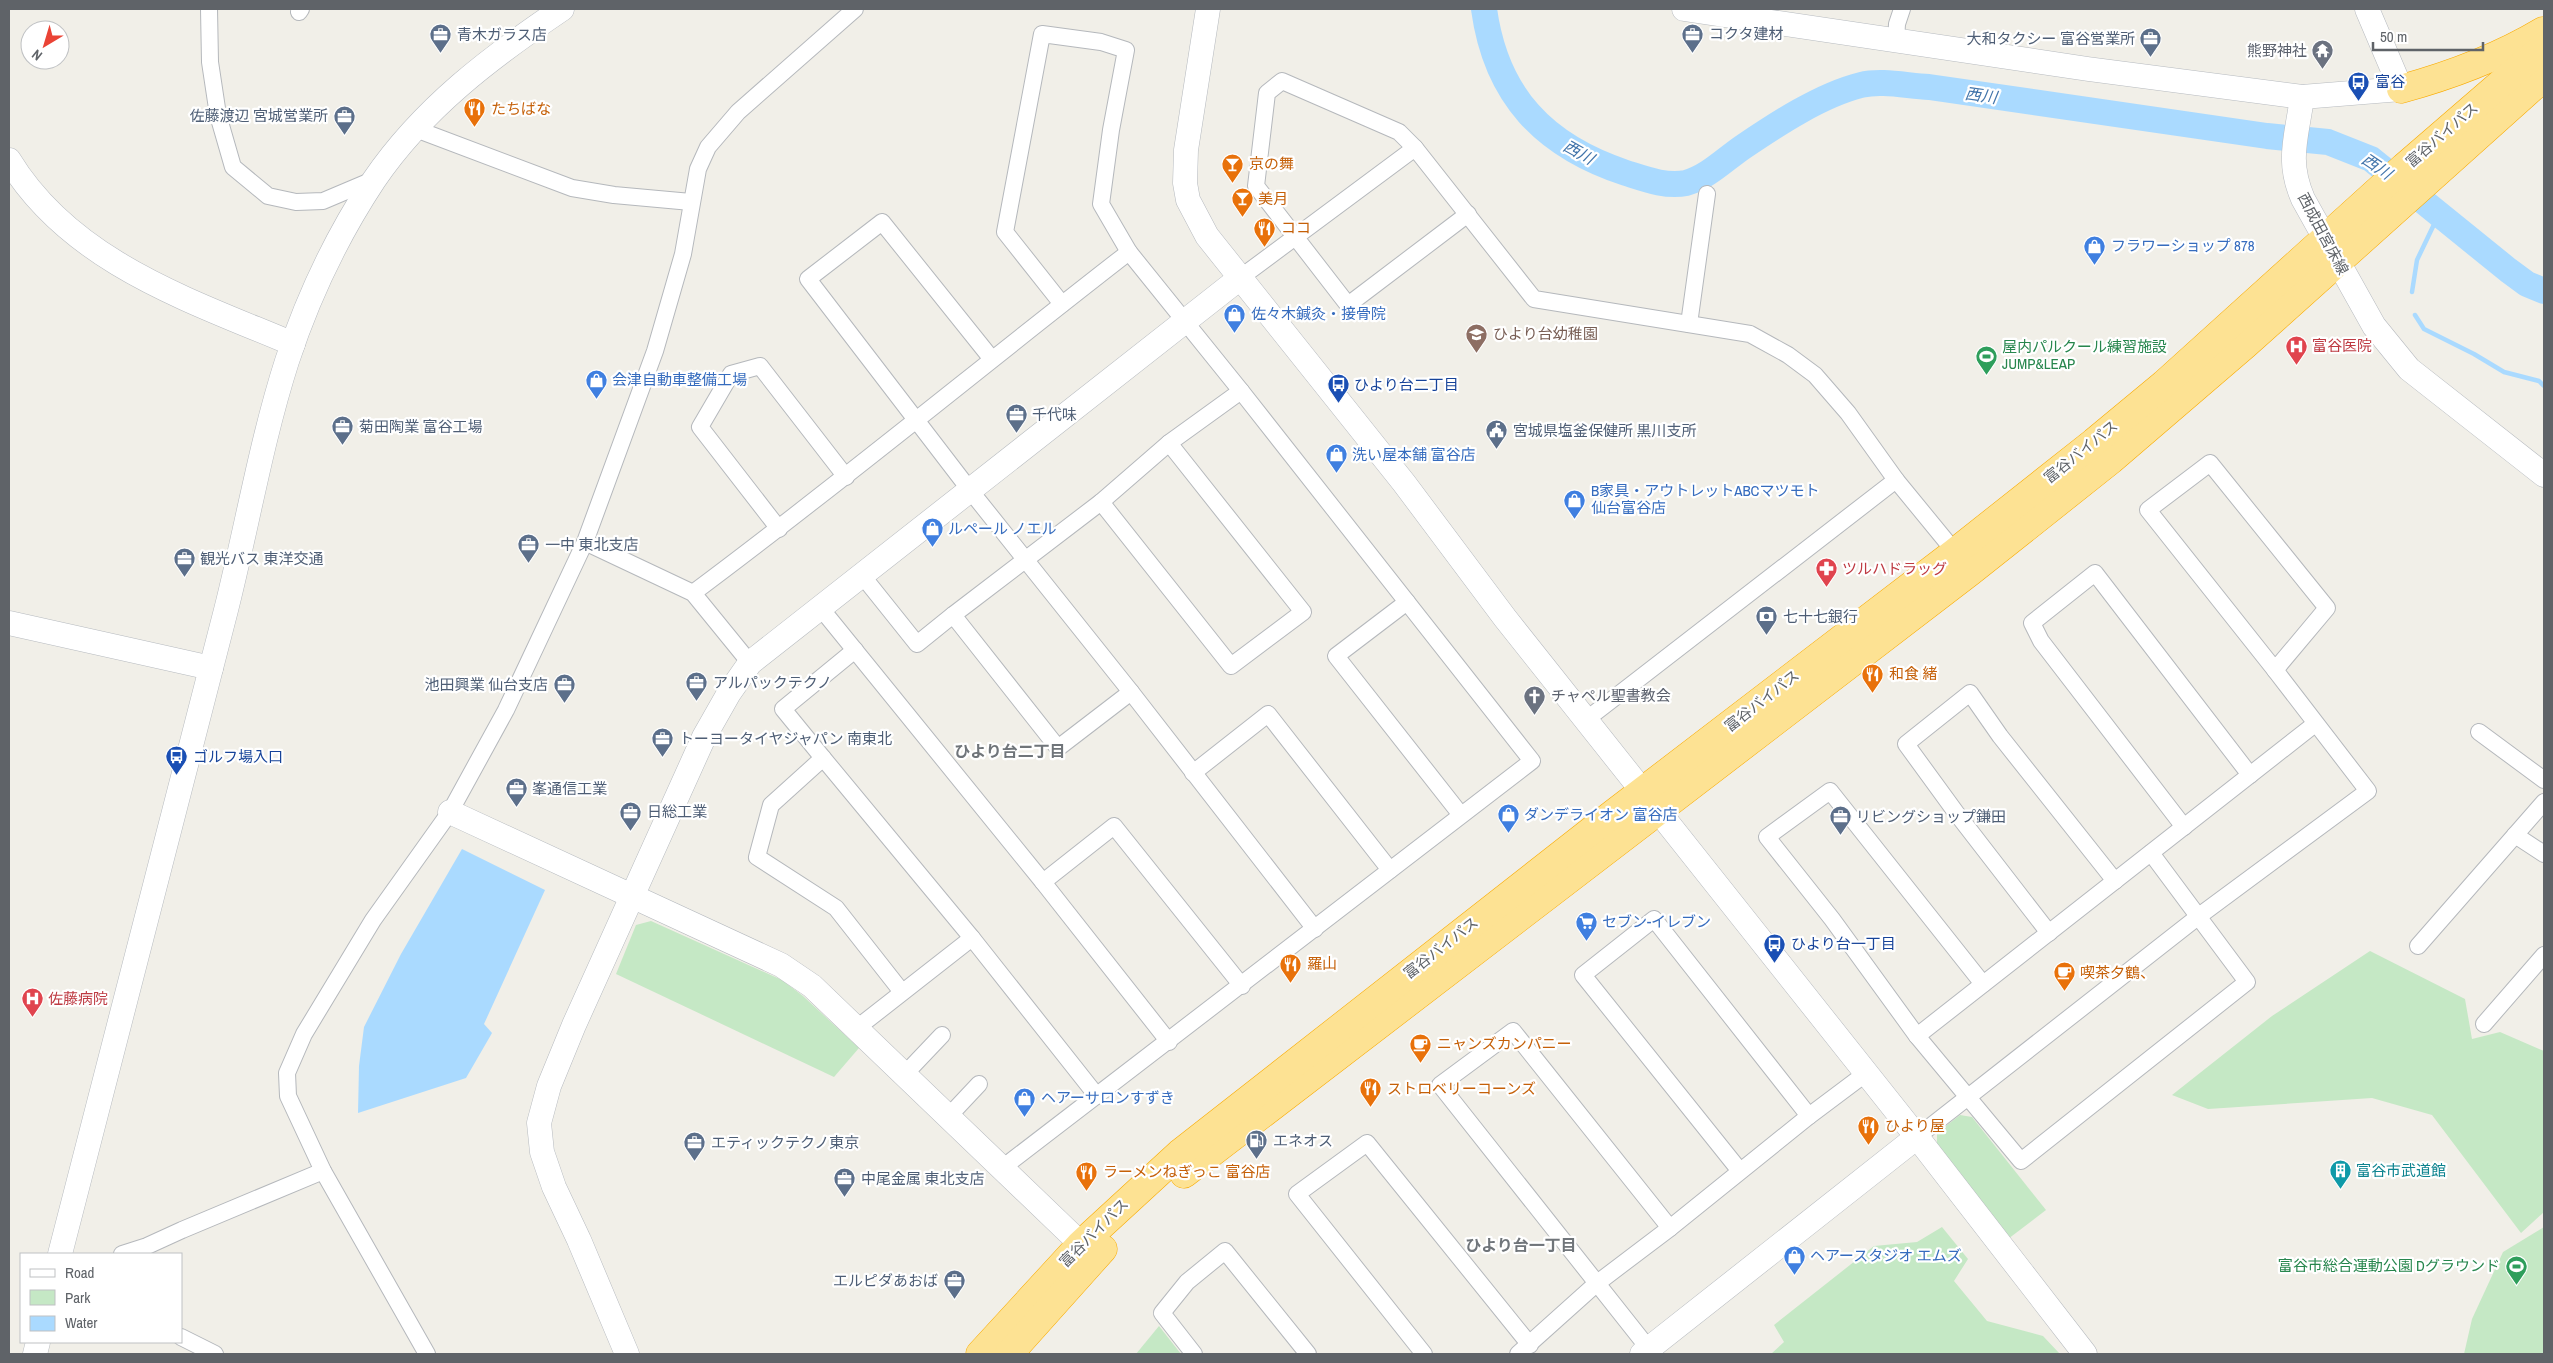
<svg xmlns="http://www.w3.org/2000/svg" width="2553" height="1363" viewBox="0 0 2553 1363" font-family="'Archivo Narrow','Noto Sans JP',sans-serif">
<style>
.green{fill:#c5e8c5}
.water{fill:#aadaff}
.lines{fill:none;stroke-linecap:round;stroke-linejoin:round}
.stream{stroke:#aadaff;stroke-width:4.5}
.river{stroke:#aadaff;stroke-width:26}
.street-casing{stroke:#b5b8bc;stroke-width:18}
.secondary-casing{stroke:#b6babf;stroke-width:25}
.highway-casing{stroke:#f9ab00;stroke-width:29}
.street{stroke:#fff;stroke-width:16}
.secondary{stroke:#fff;stroke-width:24}
.highway{stroke:#fde293;stroke-width:28}
.labels{text-anchor:middle;stroke-width:4.5;stroke-linejoin:round;paint-order:stroke}
.service-label{font-size:15px;fill:#4e5e75;stroke:#fff;text-anchor:start}
.worship-label{font-size:15px;fill:#5b616d;stroke:#fff;text-anchor:end}
.transit-label{font-size:15px;fill:#164399;stroke:#fff;text-anchor:start}
.food-label{font-size:15px;fill:#c56008;stroke:#fff;text-anchor:start}
.street-label{font-size:15px;fill:#5f6368;stroke:#fff}
.shop-label{font-size:15px;fill:#366cbe;stroke:#fff;text-anchor:start}
.education-label{font-size:15px;fill:#785e54;stroke:#fff;text-anchor:start}
.health-label{font-size:15px;fill:#be3a42;stroke:#fff;text-anchor:start}
.leisure-label{font-size:15px;fill:#27864d;stroke:#fff;text-anchor:start}
.culture-label{font-size:15px;fill:#0d838f;stroke:#fff;text-anchor:start}
.water-label{font-size:16px;font-style:italic;fill:#4174aa;stroke:#fff}
.neighbourhood-label{font-size:16px;font-weight:bold;fill:#70757a;stroke:#fff}
</style>
<rect width="100%" height="100%" fill="#f1efe8"/>
<g class="green">
<polygon points="651,921 782,980 803,996 859,1048 834,1077 616,974 636,925"/>
<polygon points="2370,951 2465,999 2472,1039 2500,1032 2544,1051 2544,1212 2521,1233 2432,1115 2372,1098 2208,1109 2172,1095 2272,1016"/>
<polygon points="1960,1115 1972,1117 2046,1210 2008,1239 1937,1146 1937,1133"/>
<polygon points="1942,1227 1968,1259 1954,1281 1987,1321 2043,1336 2060,1354 1771,1354 1784,1342 1774,1325 1874,1246 1917,1242"/>
<polygon points="2544,1227 2544,1354 2464,1354 2472,1319 2503,1252"/>
<polygon points="1159,1326 1181,1354 1136,1354"/>
</g>
<polygon class="water" points="462,849 545,890 484,1024 492,1033 466,1078 358,1113 359,1066 364,1027 401,954"/>
<g class="lines">
<g class="stream">
<polyline points="2412,292 2417,260 2439,214"/>
<polyline points="2415,315 2424,329 2474,354 2504,372 2539,381 2544,386"/>
</g>
<path class="river" d="M 1484,9 C 1496,96 1544,146 1626,173 C 1645,179 1666,187 1686,183 C 1708,177 1724,160 1743,147 C 1777,124 1821,95 1861,85 C 1882,80 1907,86 1929,87 L 2267,136 L 2328,142 L 2371,159 L 2508,270 L 2527,284 L 2544,291"/>
<defs>
<g id="street">
<polyline points="209,9 210,62 218,115 233,167 268,196 296,202 323,201 375,179"/>
<polyline points="299,12 301,9"/>
<polyline points="1896,41 1897,24 1902,9"/>
<polyline points="413,128 572,188 614,195 691,202"/>
<polyline points="1415,148 1399,132 1282,81 1267,93 1256,186 1348,305 1468,214"/>
<polyline points="1240,278 1415,148 1534,299 1750,334 1788,355 1815,375 1848,413 1896,480 1955,552"/>
<polyline points="1689,324 1707,194"/>
<polyline points="991,358 882,222 808,279 969,489 1131,692 1315,929"/>
<polygon points="2210,463 2327,608 2275,670 2148,510"/>
<polyline points="1101,502 1231,666 1303,612 1169,443"/>
<polyline points="779,529 700,427 731,374 760,366 846,477"/>
<polyline points="585,542 693,593 750,663"/>
<polyline points="861,574 917,644 953,615"/>
<path d="M 693,593 C 841,483 983,365 1129,252"/>
<polyline points="1407,602 1336,656 1461,815"/>
<polyline points="819,606 1043,882"/>
<polyline points="1131,692 1058,748 953,615 1101,502 1169,443 1241,391"/>
<polyline points="1587,719 1896,480"/>
<polyline points="2479,732 2544,780"/>
<polyline points="823,758 783,709 855,650"/>
<polyline points="1193,773 1268,714 1390,870"/>
<polyline points="2184,827 2041,641 2032,623 2095,573 2250,775"/>
<polyline points="2515,835 2544,854"/>
<polyline points="2049,933 1957,814 1906,744 1970,693 2000,736 2115,881"/>
<polyline points="2418,946 2544,802"/>
<polyline points="1983,984 1830,791 1767,837 1832,919 1917,1036 2021,1161 2247,982 2151,853"/>
<polyline points="902,992 836,908 757,857 771,805 823,758 972,938"/>
<polyline points="2484,1024 2544,955"/>
<polyline points="857,1028 972,938 1097,1096"/>
<polyline points="1917,1036 2315,724"/>
<polyline points="1169,1042 1043,882 1114,826 1242,986"/>
<polyline points="904,1075 942,1035"/>
<polyline points="1809,1116 1865,1074"/>
<polyline points="948,1117 979,1084"/>
<polyline points="1917,1137 2199,916 2368,791 2275,670"/>
<polyline points="1001,1169 1532,761 1241,391 1129,252 1101,204 1111,130 1126,50 1101,42 1042,34 1005,232 1062,304"/>
<polyline points="122,1254 147,1246 182,1230 323,1171"/>
<polyline points="181,1337 215,1354"/>
<polyline points="1649,1349 1440,1085 1513,1031 1670,1228"/>
<polyline points="427,1354 323,1171 288,1096 287,1073 304,1034 373,920 450,812 506,710 585,542 655,351 683,254 698,169 708,147 738,112 855,9"/>
<polyline points="1194,1354 1162,1313 1187,1282 1225,1251 1308,1354"/>
<polyline points="1424,1354 1297,1194 1367,1143 1530,1345"/>
<polyline points="1518,1354 1596,1284 1670,1228 1809,1116 1654,919 1583,975 1740,1171"/>
</g>
<g id="secondary">
<polyline points="1208,9 1186,150 1185,183 1188,200 1207,236 1404,483 1505,618 1917,1137 2085,1354"/>
<polyline points="1684,9 2088,69 2302,97 2401,89 2367,9"/>
<path d="M 2302,97 C 2297,137 2286,160 2303,199 L 2374,326 L 2409,369 L 2544,475"/>
<path d="M 9,160 C 71,262 189,300 293,344"/>
<polyline points="9,623 211,668"/>
<polyline points="450,812 781,965 812,986 1081,1244"/>
<path d="M 60,1254 C 116,1039 170,824 226,610 C 247,527 261,442 287,361 C 308,297 337,236 374,180 C 423,108 491,57 562,9"/>
<polyline points="35,1354 38,1342"/>
<polyline points="627,1354 579,1240 554,1187 542,1152 539,1123 549,1086 574,1025 704,737 729,693 750,663 1240,278"/>
<polyline points="1642,1354 1917,1137"/>
</g>
<g id="highway">
<path d="M 2401,89 C 2452,75 2498,58 2543,31"/>
<polyline points="1184,1174 1970,572 2111,460 2245,345 2544,77"/>
<polyline points="980,1354 1081,1244 1180,1153 1614,813 1955,552 2094,442 2164,384 2404,167 2544,46"/>
<polyline points="1009,1354 1103,1249"/>
</g>
</defs>
<use href="#street" class="street-casing"/>
<use href="#secondary" class="secondary-casing"/>
<use href="#highway" class="highway-casing"/>
<use href="#street" class="street"/>
<use href="#secondary" class="secondary"/>
<use href="#highway" class="highway"/>
</g>
<defs>
<symbol id="office-pin" viewBox="-11 -11 22 30"><path d="M0 17L-7.5 6A9.5 9.5 0 1 1 7.5 6Z" fill="#5c6f8a" stroke="#fff"/><path d="M-6-3h4V-5.5h4V-3h4V5H-6ZM-1-4.5V-3h2v-1.5ZM-6 0V1H6V0Z" fill="#fff"/></symbol>
<symbol id="temple-pin" viewBox="-11 -11 22 30"><path d="M0 17L-7.5 6A9.5 9.5 0 1 1 7.5 6Z" fill="#6b7280" stroke="#fff"/><path d="M0-6L5-2H3V0L6.5 2.5H4V6H1.5V3h-3V6H-4V2.5H-6.5L-3 0V-2H-5Z" fill="#fff"/></symbol>
<symbol id="bus-pin" viewBox="-11 -11 22 30"><path d="M0 17L-7.5 6A9.5 9.5 0 1 1 7.5 6Z" fill="#1a4fb4" stroke="#fff"/><path d="M-5-6H5V4H4V6H2V4H-2V6H-4V4H-5ZM-3.5-4V0h7V-4ZM-3.5 1.2v1.5H-2V1.2ZM2 1.2v1.5H3.5V1.2Z" fill="#fff"/></symbol>
<symbol id="restaurant-pin" viewBox="-11 -11 22 30"><path d="M0 17L-7.5 6A9.5 9.5 0 1 1 7.5 6Z" fill="#e8710a" stroke="#fff"/><path d="M-5-6h1v4h1v-4h1v4h1v-4h1v5L-1.5 .5V6h-2V.5L-5-1ZM5-6V6H3V1.5H1.5Q1.5-4 5-6Z" fill="#fff"/></symbol>
<symbol id="bar-pin" viewBox="-11 -11 22 30"><path d="M0 17L-7.5 6A9.5 9.5 0 1 1 7.5 6Z" fill="#e8710a" stroke="#fff"/><path d="M-6-5H6L.8 .8V4.5H3.5V6h-7V4.5H-.8V.8Z" fill="#fff"/></symbol>
<symbol id="shop-pin" viewBox="-11 -11 22 30"><path d="M0 17L-7.5 6A9.5 9.5 0 1 1 7.5 6Z" fill="#3f7fe0" stroke="#fff"/><path d="M-5-2.5h2.3a2.7 3.5 0 0 1 5.4 0H5L5.5 6h-11ZM-1.5-2.5h3a1.5 2.3 0 0 0-3 0Z" fill="#fff"/></symbol>
<symbol id="school-pin" viewBox="-11 -11 22 30"><path d="M0 17L-7.5 6A9.5 9.5 0 1 1 7.5 6Z" fill="#8d6e63" stroke="#fff"/><path d="M0-5L7-2L0 1L-7-2ZM-4 1L0 2.5L4 1V4Q0 6-4 4Z" fill="#fff"/></symbol>
<symbol id="hospital-pin" viewBox="-11 -11 22 30"><path d="M0 17L-7.5 6A9.5 9.5 0 1 1 7.5 6Z" fill="#e0444e" stroke="#fff"/><path d="M-5-5h3v3.5h4V-5h3V5h-3V1.5h-4V5h-3Z" fill="#fff"/></symbol>
<symbol id="stadium-pin" viewBox="-11 -11 22 30"><path d="M0 17L-7.5 6A9.5 9.5 0 1 1 7.5 6Z" fill="#2e9e5b" stroke="#fff"/><path d="M0-5a6.5 5 0 1 0 0 10a6.5 5 0 1 0 0-10ZM-3.5-1.8h7v3.6h-7Z" fill="#fff"/></symbol>
<symbol id="civic-pin" viewBox="-11 -11 22 30"><path d="M0 17L-7.5 6A9.5 9.5 0 1 1 7.5 6Z" fill="#5c6f8a" stroke="#fff"/><path d="M-.6-6.5H3V-4.5H.6V-3L4-1V1h2V6H-6V1h2V-1L-.6-3ZM-1.2 2.5V6h2.4V2.5Z" fill="#fff"/></symbol>
<symbol id="pharmacy-pin" viewBox="-11 -11 22 30"><path d="M0 17L-7.5 6A9.5 9.5 0 1 1 7.5 6Z" fill="#e0444e" stroke="#fff"/><path d="M-2-6h4v4h4v4h-4v4h-4v-4h-4v-4h4Z" fill="#fff"/></symbol>
<symbol id="bank-pin" viewBox="-11 -11 22 30"><path d="M0 17L-7.5 6A9.5 9.5 0 1 1 7.5 6Z" fill="#5c6f8a" stroke="#fff"/><path d="M-6-4H6V4H-6ZM0-2.3a2.3 2.3 0 1 0 0 4.6a2.3 2.3 0 1 0 0-4.6Z" fill="#fff"/></symbol>
<symbol id="church-pin" viewBox="-11 -11 22 30"><path d="M0 17L-7.5 6A9.5 9.5 0 1 1 7.5 6Z" fill="#6b7280" stroke="#fff"/><path d="M-1.2-6h2.4v3.5h3.3v2.4h-3.3V6h-2.4V-.1h-3.3v-2.4h3.3Z" fill="#fff"/></symbol>
<symbol id="supermarket-pin" viewBox="-11 -11 22 30"><path d="M0 17L-7.5 6A9.5 9.5 0 1 1 7.5 6Z" fill="#3f7fe0" stroke="#fff"/><path d="M-6-5.5h2.5l.6 2H6L4.5 2H-2.5L-4.4-4H-6ZM-1.5 3.2a1.3 1.3 0 1 0 .1 0ZM3 3.2a1.3 1.3 0 1 0 .1 0Z" fill="#fff"/></symbol>
<symbol id="cafe-pin" viewBox="-11 -11 22 30"><path d="M0 17L-7.5 6A9.5 9.5 0 1 1 7.5 6Z" fill="#e8710a" stroke="#fff"/><path d="M-5.5-4.5H6V0H3Q3 3.5 0 3.5H-2.5Q-5.5 3.5-5.5 0ZM3-3.2v2h1.7v-2ZM-6 4.5H4V6H-6Z" fill="#fff"/></symbol>
<symbol id="fuel-pin" viewBox="-11 -11 22 30"><path d="M0 17L-7.5 6A9.5 9.5 0 1 1 7.5 6Z" fill="#5c6f8a" stroke="#fff"/><path d="M-5.5-6h7V0h2V4h1.3V-2.5L3-4.5l.8-.8L6-3V5H2.5V1h-1V6h-7ZM-4.2-4.7v3.2H.2V-4.7Z" fill="#fff"/></symbol>
<symbol id="building-pin" viewBox="-11 -11 22 30"><path d="M0 17L-7.5 6A9.5 9.5 0 1 1 7.5 6Z" fill="#0f9aa8" stroke="#fff"/><path d="M-4-6H4V6H1V3H-1V6H-4ZM-2.5-4.3h1.7v1.8h-1.7ZM.8-4.3h1.7v1.8H.8ZM-2.5-1h1.7V.8h-1.7ZM.8-1h1.7V.8H.8Z" fill="#fff"/></symbol>
</defs>
<g fill-rule="evenodd">
<use href="#office-pin" x="1680" y="22" width="25" height="34"/>
<use href="#office-pin" x="428" y="22" width="25" height="34"/>
<use href="#office-pin" x="2138" y="26" width="25" height="34"/>
<use href="#temple-pin" x="2310" y="38" width="25" height="34"/>
<use href="#bus-pin" x="2346" y="70" width="25" height="34"/>
<use href="#restaurant-pin" x="462" y="96" width="25" height="34"/>
<use href="#office-pin" x="332" y="104" width="25" height="34"/>
<use href="#bar-pin" x="1220" y="152" width="25" height="34"/>
<use href="#bar-pin" x="1230" y="186" width="25" height="34"/>
<use href="#restaurant-pin" x="1252" y="216" width="25" height="34"/>
<use href="#shop-pin" x="2082" y="234" width="25" height="34"/>
<use href="#shop-pin" x="1222" y="302" width="25" height="34"/>
<use href="#school-pin" x="1464" y="322" width="25" height="34"/>
<use href="#hospital-pin" x="2284" y="334" width="25" height="34"/>
<use href="#stadium-pin" x="1974" y="344" width="25" height="34"/>
<use href="#shop-pin" x="584" y="368" width="25" height="34"/>
<use href="#bus-pin" x="1326" y="372" width="25" height="34"/>
<use href="#office-pin" x="1004" y="402" width="25" height="34"/>
<use href="#office-pin" x="330" y="414" width="25" height="34"/>
<use href="#civic-pin" x="1484" y="418" width="25" height="34"/>
<use href="#shop-pin" x="1324" y="442" width="25" height="34"/>
<use href="#shop-pin" x="1562" y="488" width="25" height="34"/>
<use href="#shop-pin" x="920" y="516" width="25" height="34"/>
<use href="#office-pin" x="516" y="532" width="25" height="34"/>
<use href="#office-pin" x="172" y="546" width="25" height="34"/>
<use href="#pharmacy-pin" x="1814" y="556" width="25" height="34"/>
<use href="#bank-pin" x="1754" y="604" width="25" height="34"/>
<use href="#restaurant-pin" x="1860" y="662" width="25" height="34"/>
<use href="#office-pin" x="684" y="670" width="25" height="34"/>
<use href="#office-pin" x="552" y="672" width="25" height="34"/>
<use href="#church-pin" x="1522" y="684" width="25" height="34"/>
<use href="#office-pin" x="650" y="726" width="25" height="34"/>
<use href="#bus-pin" x="164" y="744" width="25" height="34"/>
<use href="#office-pin" x="504" y="776" width="25" height="34"/>
<use href="#office-pin" x="618" y="800" width="25" height="34"/>
<use href="#shop-pin" x="1496" y="802" width="25" height="34"/>
<use href="#office-pin" x="1828" y="804" width="25" height="34"/>
<use href="#supermarket-pin" x="1574" y="910" width="25" height="34"/>
<use href="#bus-pin" x="1762" y="932" width="25" height="34"/>
<use href="#restaurant-pin" x="1278" y="952" width="25" height="34"/>
<use href="#cafe-pin" x="2052" y="960" width="25" height="34"/>
<use href="#hospital-pin" x="20" y="986" width="25" height="34"/>
<use href="#cafe-pin" x="1408" y="1032" width="25" height="34"/>
<use href="#restaurant-pin" x="1358" y="1076" width="25" height="34"/>
<use href="#shop-pin" x="1012" y="1086" width="25" height="34"/>
<use href="#restaurant-pin" x="1856" y="1114" width="25" height="34"/>
<use href="#fuel-pin" x="1244" y="1128" width="25" height="34"/>
<use href="#office-pin" x="682" y="1130" width="25" height="34"/>
<use href="#building-pin" x="2328" y="1158" width="25" height="34"/>
<use href="#restaurant-pin" x="1074" y="1160" width="25" height="34"/>
<use href="#office-pin" x="832" y="1166" width="25" height="34"/>
<use href="#shop-pin" x="1782" y="1244" width="25" height="34"/>
<use href="#stadium-pin" x="2504" y="1254" width="25" height="34"/>
<use href="#office-pin" x="942" y="1268" width="25" height="34"/>
</g>
<g class="labels">
<g class="service-label">
<text x="1709" y="39">コクタ建材</text>
<text x="457" y="40">青木ガラス店</text>
<text x="2135" y="44" text-anchor="end">大和タクシー 富谷営業所</text>
<text x="328" y="121" text-anchor="end">佐藤渡辺 宮城営業所</text>
<text x="1032" y="420">千代味</text>
<text x="359" y="432">菊田陶業 富谷工場</text>
<text x="1513" y="436">宮城県塩釜保健所 黒川支所</text>
<text x="545" y="550">一中 東北支店</text>
<text x="200" y="564">観光バス 東洋交通</text>
<text x="1783" y="622">七十七銀行</text>
<text x="713" y="688">アルパックテクノ</text>
<text x="548" y="690" text-anchor="end">池田興業 仙台支店</text>
<text x="679" y="744">トーヨータイヤジャパン 南東北</text>
<text x="532" y="794">峯通信工業</text>
<text x="647" y="817">日総工業</text>
<text x="1856" y="822">リビングショップ鎌田</text>
<text x="1273" y="1146">エネオス</text>
<text x="711" y="1148">エティックテクノ東京</text>
<text x="861" y="1184">中尾金属 東北支店</text>
<text x="938" y="1286" text-anchor="end">エルピダあおば</text>
</g>
<g class="worship-label">
<text x="2307" y="56">熊野神社</text>
<text x="1551" y="701" text-anchor="start">チャペル聖書教会</text>
</g>
<g class="transit-label">
<text x="2375" y="87">富谷</text>
<text x="1354" y="390">ひより台二丁目</text>
<text x="193" y="762">ゴルフ場入口</text>
<text x="1791" y="949">ひより台一丁目</text>
</g>
<g class="food-label">
<text x="491" y="114">たちばな</text>
<text x="1249" y="169">京の舞</text>
<text x="1258" y="204">美月</text>
<text x="1281" y="233">ココ</text>
<text x="1889" y="679">和食 緒</text>
<text x="1307" y="969">羅山</text>
<text x="2080" y="978">喫茶夕鶴、</text>
<text x="1437" y="1049">ニャンズカンパニー</text>
<text x="1387" y="1094">ストロベリーコーンズ</text>
<text x="1885" y="1131">ひより屋</text>
<text x="1103" y="1177">ラーメンねぎっこ 富谷店</text>
</g>
<g class="street-label">
<text transform="translate(2442 135) rotate(-41)" y="5">富谷バイパス</text>
<text transform="translate(2323 234) rotate(62)" y="5">西成田宮床線</text>
<text transform="translate(2081 452) rotate(-39)" y="5">富谷バイパス</text>
<text transform="translate(1762 701) rotate(-38)" y="5">富谷バイパス</text>
<text transform="translate(1441 948) rotate(-38)" y="5">富谷バイパス</text>
<text transform="translate(1094 1233) rotate(-45)" y="5">富谷バイパス</text>
</g>
<g class="shop-label">
<text x="2111" y="251">フラワーショップ 878</text>
<text x="1251" y="319">佐々木鍼灸・接骨院</text>
<text x="612" y="385">会津自動車整備工場</text>
<text x="1352" y="460">洗い屋本舗 富谷店</text>
<text x="1591" y="496">B家具・アウトレットABCマツモト<tspan x="1591" dy="17">仙台富谷店</tspan></text>
<text x="948" y="534">ルペール ノエル</text>
<text x="1524" y="820">ダンデライオン 富谷店</text>
<text x="1602" y="927">セブン-イレブン</text>
<text x="1041" y="1103">ヘアーサロンすずき</text>
<text x="1810" y="1261">ヘアースタジオ エムズ</text>
</g>
<g class="education-label">
<text x="1493" y="339">ひより台幼稚園</text>
</g>
<g class="health-label">
<text x="2312" y="351">富谷医院</text>
<text x="1842" y="574">ツルハドラッグ</text>
<text x="48" y="1004">佐藤病院</text>
</g>
<g class="leisure-label">
<text x="2002" y="352">屋内パルクール練習施設<tspan x="2002" dy="17">JUMP&amp;LEAP</tspan></text>
<text x="2500" y="1271" text-anchor="end">富谷市総合運動公園 Dグラウンド</text>
</g>
<g class="culture-label">
<text x="2356" y="1176">富谷市武道館</text>
</g>
<g class="water-label">
<text transform="translate(1981 95) rotate(8)" y="6">西川</text>
<text transform="translate(1579 152) rotate(29)" y="6">西川</text>
<text transform="translate(2377 166) rotate(34)" y="6">西川</text>
</g>
<g class="neighbourhood-label">
<text x="1010" y="757">ひより台二丁目</text>
<text x="1521" y="1251">ひより台一丁目</text>
</g>
</g>
<rect width="2553" height="1363" fill="none" stroke="#5f6368" stroke-width="20"/>
<rect x="20" y="1253" width="162" height="90" fill="#ffffff" stroke="#bfc1c3"/>
<rect x="30" y="1269" width="25" height="8" fill="#ffffff" stroke="#bfc1c3"/>
<text x="65" y="1278" font-size="15" fill="#5f6368">Road</text>
<rect x="30" y="1290" width="25" height="15" fill="#c5e8c5" stroke="#bfc1c3"/>
<text x="65" y="1303" font-size="15" fill="#5f6368">Park</text>
<rect x="30" y="1316" width="25" height="15" fill="#aadaff" stroke="#bfc1c3"/>
<text x="65" y="1328" font-size="15" fill="#5f6368">Water</text>
<g transform="translate(45 45) rotate(218)"><circle r="24" fill="#ffffff" stroke="#bfc1c3"/>
<path d="M0-4L9 19L0 12L-9 19Z" fill="#ea4335"/>
<text y="-8" font-size="14" font-weight="bold" text-anchor="middle" fill="#5f6368">N</text>
</g>
<path d="M2373 42v8h110v-8" fill="none" stroke="#5f6368" stroke-width="2.5"/>
<text x="2380" y="42" font-size="15" fill="#5f6368" stroke="#ffffff" stroke-width="4" paint-order="stroke">50 m</text>
</svg>
